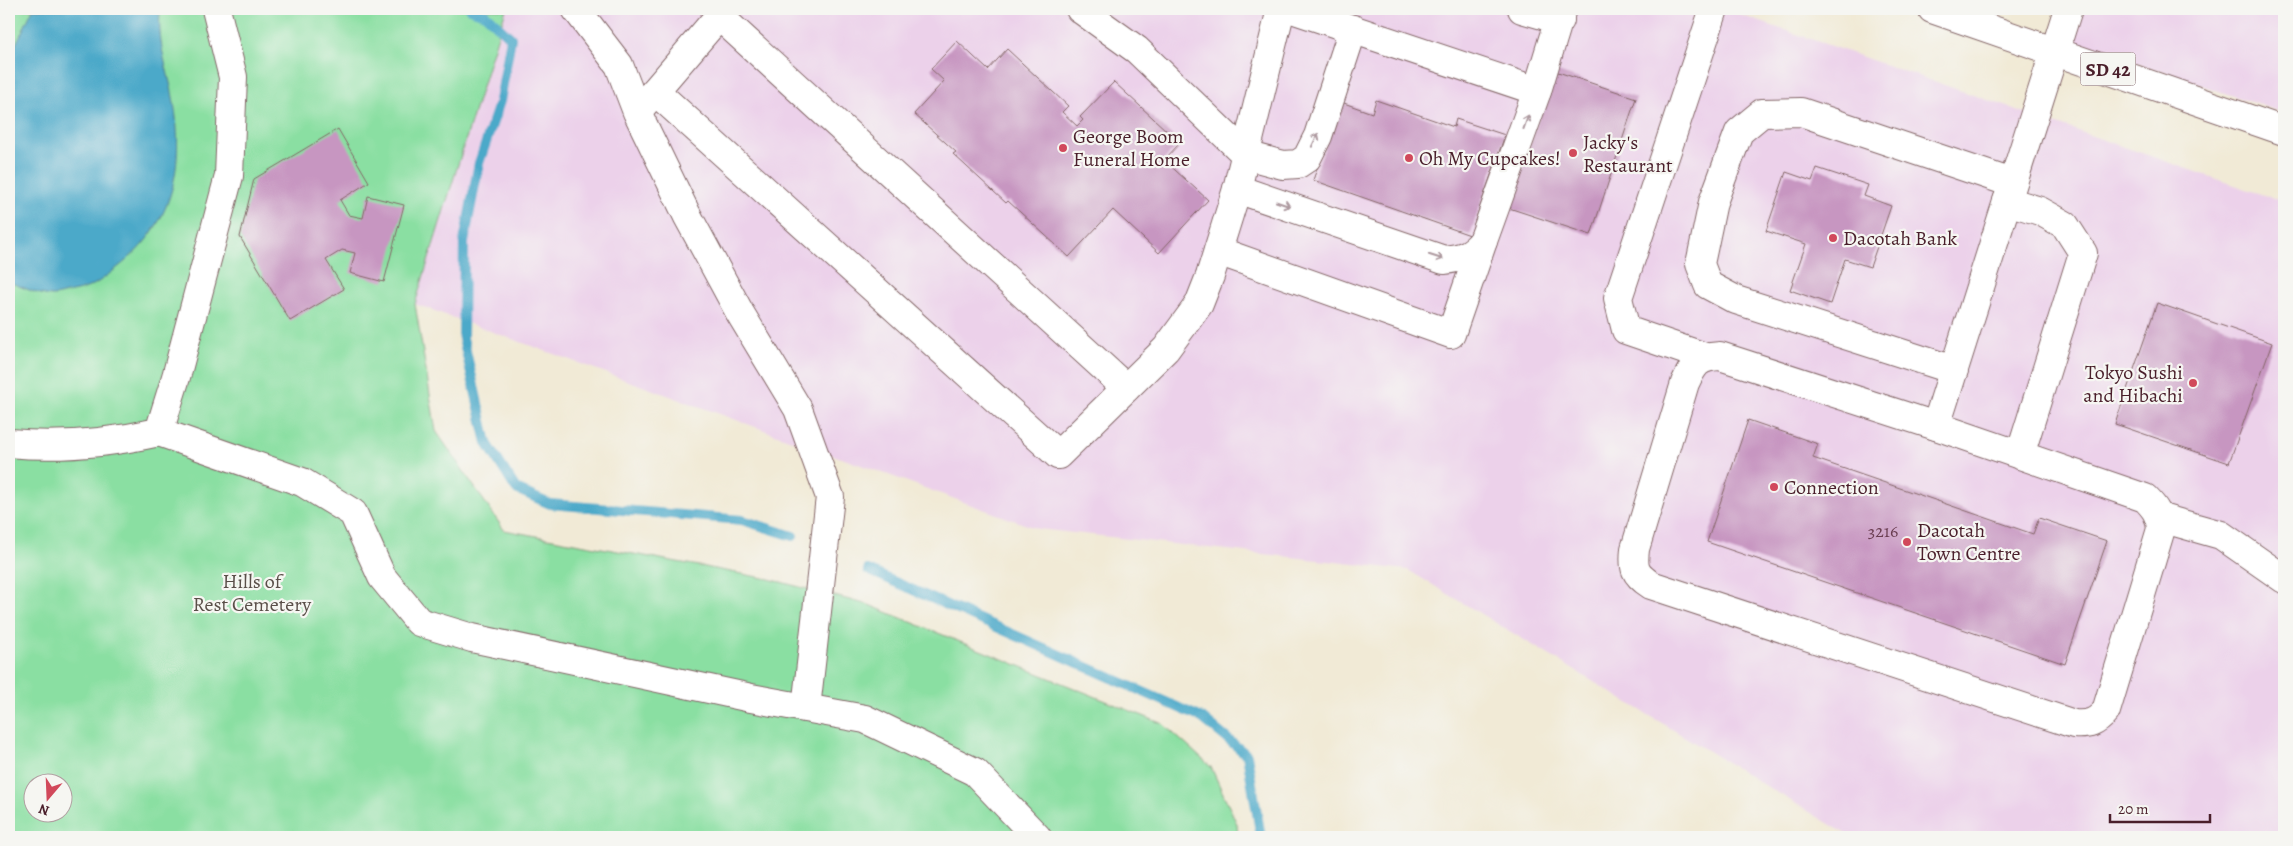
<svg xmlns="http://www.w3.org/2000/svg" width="2293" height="846" viewBox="0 0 2293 846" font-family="Alegreya,serif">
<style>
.built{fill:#ecd1ea}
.green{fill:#8adfa2;stroke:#6a7f66;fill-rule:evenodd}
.water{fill:#4ba9c9;stroke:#4a647a}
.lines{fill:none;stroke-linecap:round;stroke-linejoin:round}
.stream{stroke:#4ba9c9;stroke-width:10}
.building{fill:#c796c1}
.minor-casing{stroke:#846667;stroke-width:30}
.major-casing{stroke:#846667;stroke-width:30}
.minor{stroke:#fff;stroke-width:28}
.major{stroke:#fff;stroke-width:28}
.oneway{stroke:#ae9aa0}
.poi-dot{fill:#d1495b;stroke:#f6f6f2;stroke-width:2}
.labels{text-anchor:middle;stroke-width:4.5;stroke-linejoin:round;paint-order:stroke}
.number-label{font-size:18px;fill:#693d50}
.shield{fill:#f6f6f2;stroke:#7e6067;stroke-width:1}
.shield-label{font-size:19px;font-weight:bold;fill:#4a1f2b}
.poi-label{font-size:20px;fill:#4a1f2b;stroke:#f6f6f2;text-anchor:start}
.park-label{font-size:20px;fill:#5a4f49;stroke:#f6f6f2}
</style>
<rect width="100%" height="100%" fill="#f6f6f2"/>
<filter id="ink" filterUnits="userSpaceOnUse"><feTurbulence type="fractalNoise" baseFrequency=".02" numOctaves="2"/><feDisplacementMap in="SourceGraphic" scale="10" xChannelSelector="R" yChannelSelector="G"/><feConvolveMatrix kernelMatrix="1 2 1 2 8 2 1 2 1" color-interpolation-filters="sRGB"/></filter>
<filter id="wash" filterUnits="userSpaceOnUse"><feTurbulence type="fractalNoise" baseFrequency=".0096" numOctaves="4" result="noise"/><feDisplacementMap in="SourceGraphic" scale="20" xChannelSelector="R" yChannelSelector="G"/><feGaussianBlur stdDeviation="1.12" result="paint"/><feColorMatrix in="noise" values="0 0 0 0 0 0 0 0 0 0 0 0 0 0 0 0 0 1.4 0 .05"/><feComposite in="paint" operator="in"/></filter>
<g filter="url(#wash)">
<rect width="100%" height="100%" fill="#f1ead6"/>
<g class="built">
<polygon points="506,9 1723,9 2284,202 2284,837 1851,837 1408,570 1038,529 415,304"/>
<polygon points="2084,9 2284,9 2284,113 2073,42"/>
</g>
<path class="green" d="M 9,9 L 506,9 L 415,304 L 436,431 L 504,530 L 769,579 L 869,605 L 1163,724 L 1211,767 L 1237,824 L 1238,837 L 9,837 ZM 32,784 L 62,784 L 62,814 L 32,814 Z"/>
<path class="water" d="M 33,9 L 160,9 C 158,40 164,58 171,87 C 186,158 178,222 117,268 C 96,284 93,288 67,293 C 62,294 57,296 52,296 C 41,296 20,286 9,282 L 9,55 L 14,48 Z"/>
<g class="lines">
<g class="stream">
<polyline points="470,9 485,14 511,38 500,101 479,163 464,242 463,338 487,443 516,489 550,504 742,520 793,536"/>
<polyline points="868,570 1202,718 1247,755 1261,837"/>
</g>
</g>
<g id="blocks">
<g class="building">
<polygon points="957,41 988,70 1007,49 1068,106 1062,112 1077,126 1083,120 1080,117 1114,82 1180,143 1164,160 1208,200 1159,253 1113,210 1069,257 1008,201 1006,203 953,154 956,152 914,114 944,81 931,69"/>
<polygon points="1555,71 1636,98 1591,235 1509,208"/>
<polygon points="1376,100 1454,127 1456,119 1505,135 1470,235 1313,180 1341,102 1372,113"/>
<polygon points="338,129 369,182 340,200 349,215 363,218 368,196 404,205 384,282 350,273 355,253 342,250 326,260 344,289 290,321 240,237 254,179"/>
<polygon points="1817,168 1868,185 1864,196 1891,206 1870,267 1845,259 1830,304 1790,290 1806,244 1766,231 1786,172 1812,181"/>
<polygon points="2157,303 2272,343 2229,463 2115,424"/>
<polygon points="1748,420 1818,444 1813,458 2033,534 2039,518 2107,541 2065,664 1707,542"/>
</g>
</g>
</g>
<g filter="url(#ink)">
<use href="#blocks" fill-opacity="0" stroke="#846667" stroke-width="1"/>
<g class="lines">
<defs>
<g id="minor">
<polyline points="576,9 619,65 637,112 687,215 740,313 798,409 830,497 806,708"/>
<polyline points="1080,9 1137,50 1246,155 1283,165 1298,164 1307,158 1318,136 1353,29"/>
<polyline points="1292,9 1537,91 1562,9"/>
<polyline points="1522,9 1560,20"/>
<polyline points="719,16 1126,388"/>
<polyline points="655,91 1058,455 1166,349 1199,304 1210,276 1237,189 1281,9"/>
<polyline points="643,105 725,9"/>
<path d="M 1237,189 L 1444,260 C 1462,258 1472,255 1483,241 L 1537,91"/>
<polyline points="2007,201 2040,211 2065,225 2083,253 2020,455"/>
<polyline points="1218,251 1451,334 1483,241"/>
<path d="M 1720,356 L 1936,426 L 2145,498 C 2155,508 2160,515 2161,529 L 2106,711 C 2096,723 2089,725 2074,724 L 1651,585 C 1634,574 1633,568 1635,549 L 1685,383 C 1694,364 1698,357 1720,356 Z"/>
<polyline points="1705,357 1626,330 1618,298 1714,9"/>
<polyline points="1954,370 1736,300 1708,285 1700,264 1713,202 1739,132 1762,113 1801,112 2012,183"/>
<polyline points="1936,426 2068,9"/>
<polyline points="159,432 302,482 353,513 382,577 419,622 472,638 751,698 865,719 975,772 1037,837"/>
<path d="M 9,443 C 60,448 109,443 159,432 L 176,377 L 229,176 L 233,77 L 216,9"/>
<polyline points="2161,518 2221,535 2284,579"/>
</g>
<polyline id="major" points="1932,9 2284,131"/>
</defs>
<use href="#minor" class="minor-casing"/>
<use href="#major" class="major-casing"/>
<use href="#minor" class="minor"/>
<use href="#major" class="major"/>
</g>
<defs><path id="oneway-shaft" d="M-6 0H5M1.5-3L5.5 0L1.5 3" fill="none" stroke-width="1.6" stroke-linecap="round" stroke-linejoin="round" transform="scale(1.25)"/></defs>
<g class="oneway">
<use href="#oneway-shaft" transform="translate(1526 122) rotate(-70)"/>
<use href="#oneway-shaft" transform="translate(1315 140) rotate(-65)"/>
<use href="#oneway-shaft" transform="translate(1283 204) rotate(19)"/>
<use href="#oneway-shaft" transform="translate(1436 257) rotate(18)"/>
</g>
</g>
<g class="poi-dot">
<circle cx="1063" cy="148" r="5"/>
<circle cx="1573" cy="153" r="5"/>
<circle cx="1409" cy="158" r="5"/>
<circle cx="1833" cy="238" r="5"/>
<circle cx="2193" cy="383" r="5"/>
<circle cx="1774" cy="487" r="5"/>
<circle cx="1907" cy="542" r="5"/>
</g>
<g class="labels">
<g class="number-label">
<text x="1883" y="537">3216</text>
</g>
<rect class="shield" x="2080.5" y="52.5" width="55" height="33" rx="4"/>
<g class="shield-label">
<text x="2108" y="76">SD 42</text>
</g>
<g class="poi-label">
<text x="1073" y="143">George Boom<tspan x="1073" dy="23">Funeral Home</tspan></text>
<text x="1583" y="149">Jacky's<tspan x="1583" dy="23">Restaurant</tspan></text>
<text x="1419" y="165">Oh My Cupcakes!</text>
<text x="1843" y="245">Dacotah Bank</text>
<text x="2183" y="379" text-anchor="end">Tokyo Sushi<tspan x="2183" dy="23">and Hibachi</tspan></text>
<text x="1784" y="494">Connection</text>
<text x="1917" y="537">Dacotah<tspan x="1917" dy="23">Town Centre</tspan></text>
</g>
<g class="park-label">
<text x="252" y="588">Hills of<tspan x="252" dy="23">Rest Cemetery</tspan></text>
</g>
</g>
<rect width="2293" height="846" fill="none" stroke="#f6f6f2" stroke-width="30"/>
<g transform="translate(48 798) rotate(199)"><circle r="24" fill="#f6f6f2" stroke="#b1a0a2"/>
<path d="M0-4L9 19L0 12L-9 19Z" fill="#d1495b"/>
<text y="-8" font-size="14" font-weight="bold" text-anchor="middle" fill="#4a1f2b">N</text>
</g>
<path d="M2110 814v8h100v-8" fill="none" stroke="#4a1f2b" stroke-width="2.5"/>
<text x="2118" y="814" font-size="15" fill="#4a1f2b" stroke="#f6f6f2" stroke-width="4" paint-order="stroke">20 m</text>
</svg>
